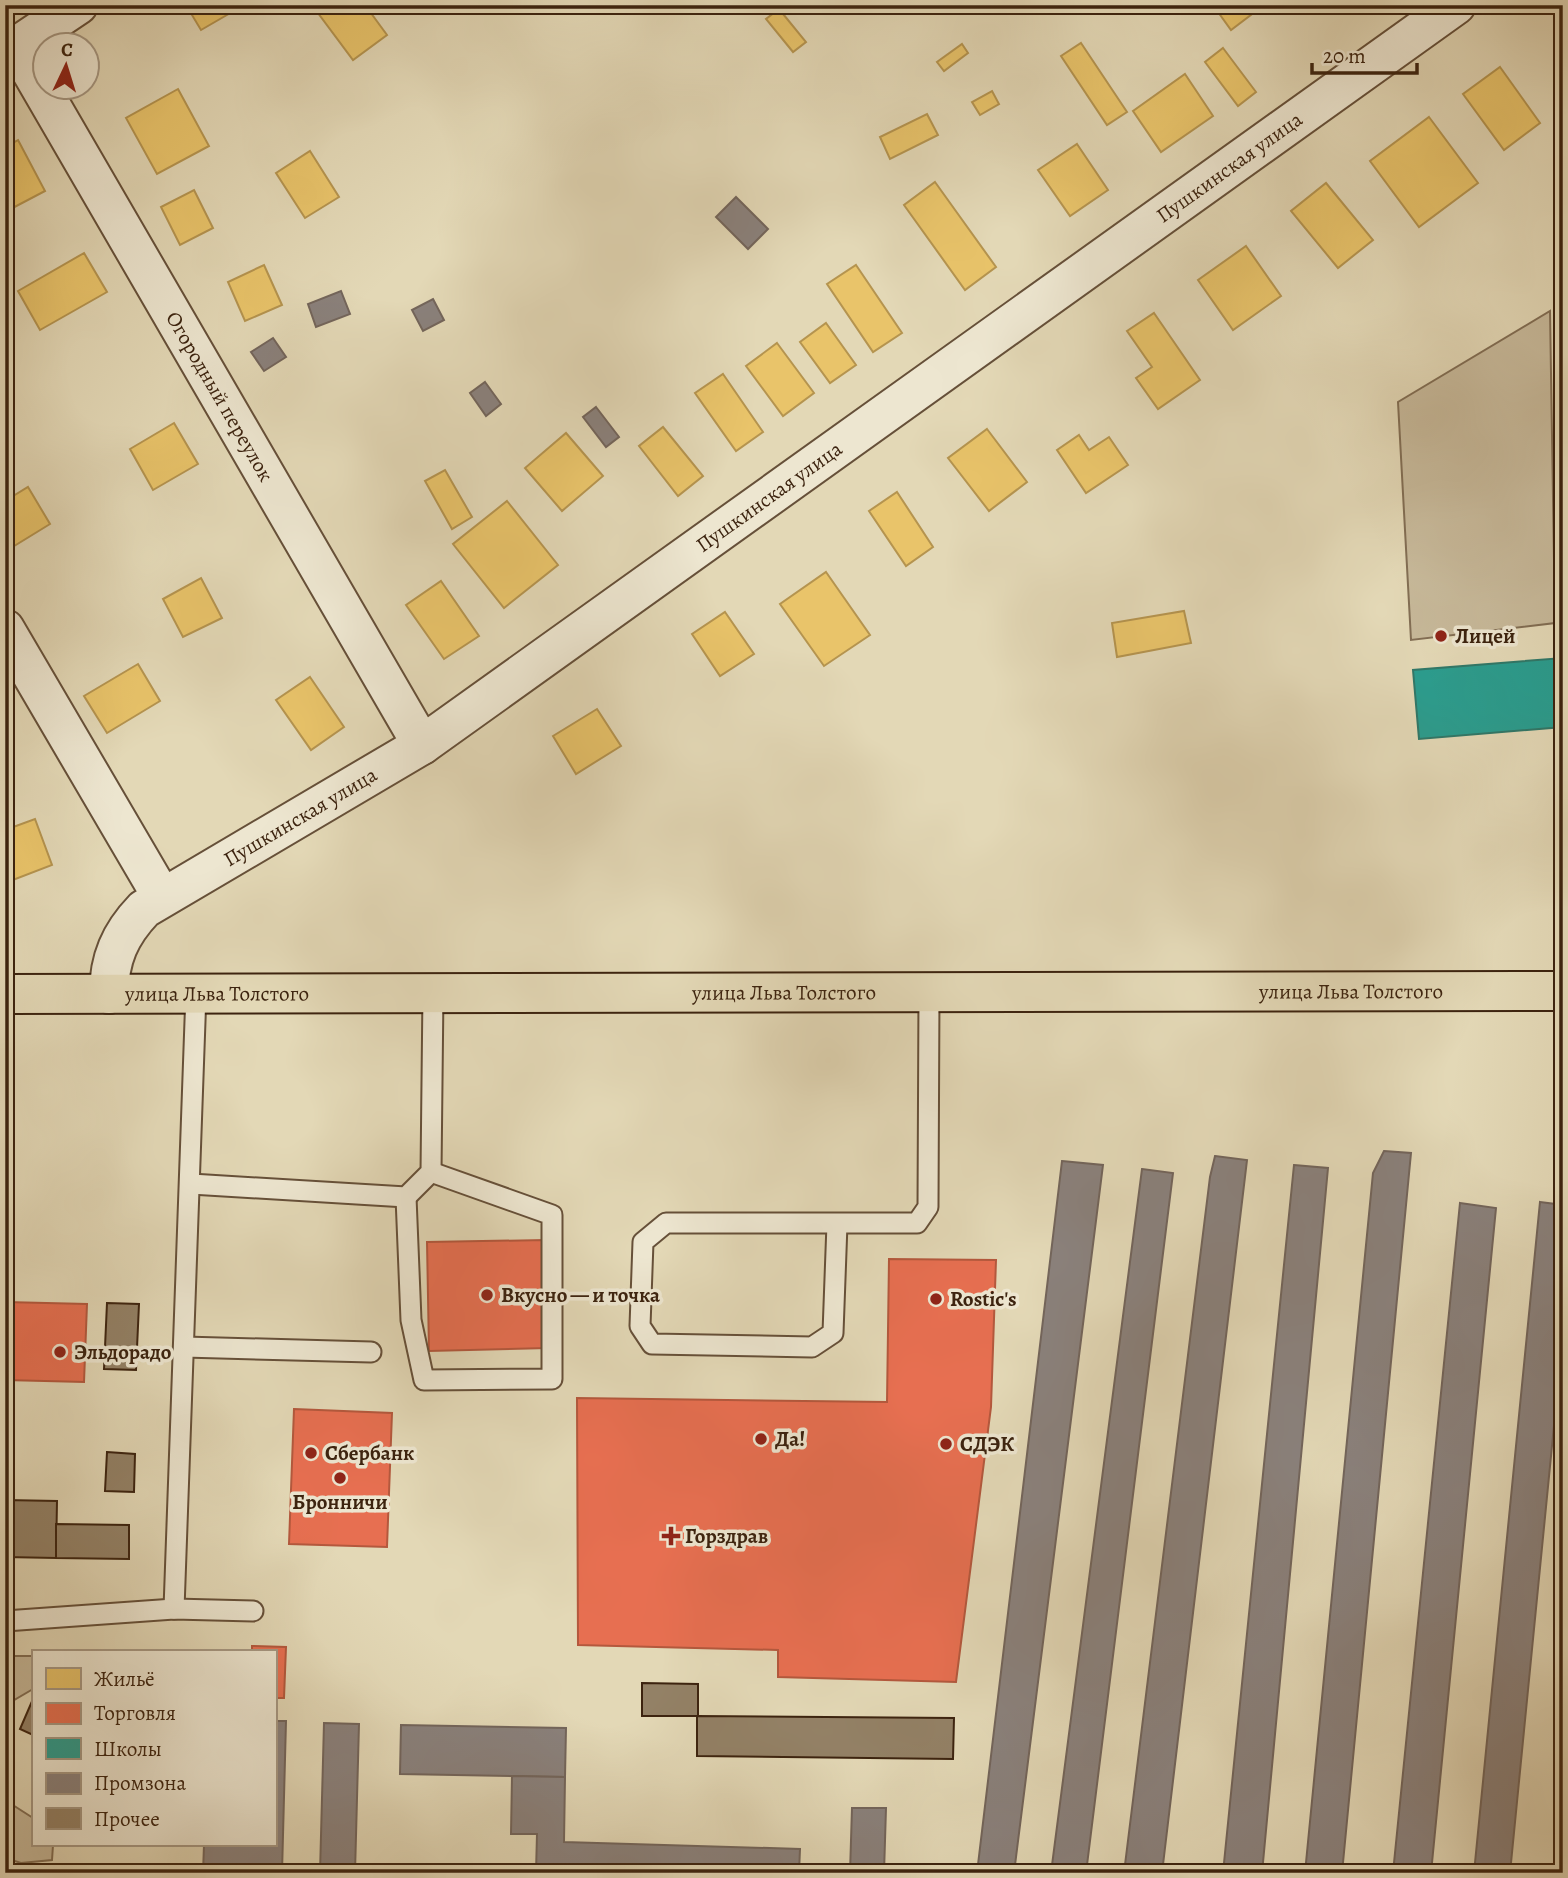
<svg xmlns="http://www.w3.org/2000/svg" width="1568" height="1878" viewBox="0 0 1568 1878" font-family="Alegreya,serif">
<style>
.green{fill:#c7b99a;stroke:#826e54;stroke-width:2}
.homes{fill:#e9c46a;stroke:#b5944f;stroke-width:2}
.shops{fill:#e76f51;stroke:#b4583d;stroke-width:2}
.schools{fill:#2a9d8f;stroke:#2f7869;stroke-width:2}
.industry{fill:#8a817c;stroke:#73655b;stroke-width:2}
.building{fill:#938166;stroke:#3c230f;stroke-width:2}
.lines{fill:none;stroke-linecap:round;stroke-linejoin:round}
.service-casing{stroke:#665039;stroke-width:23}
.minor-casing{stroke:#665039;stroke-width:42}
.trunk-casing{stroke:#3c230f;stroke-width:42}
.service{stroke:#ede6d0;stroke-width:19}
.minor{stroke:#ede6d0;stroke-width:38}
.trunk{stroke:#e3d8b6;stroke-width:38}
.poi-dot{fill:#8f2418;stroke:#ede6d0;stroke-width:2.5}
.labels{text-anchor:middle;stroke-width:7;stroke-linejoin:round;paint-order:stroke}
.street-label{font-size:21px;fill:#3c230f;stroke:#ede6d0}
.poi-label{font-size:21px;font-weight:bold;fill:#3c230f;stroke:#ede6d0;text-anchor:start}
</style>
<rect width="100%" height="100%" fill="#e3d8b6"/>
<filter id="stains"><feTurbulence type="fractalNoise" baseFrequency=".00286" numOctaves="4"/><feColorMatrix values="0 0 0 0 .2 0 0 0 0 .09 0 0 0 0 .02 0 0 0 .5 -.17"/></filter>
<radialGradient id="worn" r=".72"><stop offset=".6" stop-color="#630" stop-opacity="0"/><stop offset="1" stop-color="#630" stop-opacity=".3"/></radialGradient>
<g class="green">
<polygon points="1550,311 1555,623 1411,640 1398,402"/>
<polygon points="5,1656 33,1656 33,1689 11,1702 5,1717"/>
<polygon points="5,1800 33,1818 33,1845 53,1845 52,1860 21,1863 5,1858"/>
</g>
<g class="homes">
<polygon points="186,5 244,5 201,30"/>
<polygon points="312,5 365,5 387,35 353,60"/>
<polygon points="1213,5 1264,5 1231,30"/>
<polygon points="779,9 806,42 793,52 766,19"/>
<polygon points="1081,43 1127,112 1107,125 1061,56"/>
<polygon points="962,44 968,53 944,71 937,62"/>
<polygon points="1223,48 1256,92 1238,106 1205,62"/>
<polygon points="1500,67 1540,123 1504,150 1463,94"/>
<polygon points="1185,74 1213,116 1161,152 1133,111"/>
<polygon points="178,89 209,146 157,174 126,118"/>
<polygon points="992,91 999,104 980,115 972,102"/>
<polygon points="927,114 938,135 890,159 880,137"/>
<polygon points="1429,117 1478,183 1419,227 1370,161"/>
<polygon points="18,140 45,191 5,212 5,147"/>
<polygon points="1077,144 1108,190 1070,216 1038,170"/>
<polygon points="310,151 339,197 305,218 276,173"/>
<polygon points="935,182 996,267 965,290 904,205"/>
<polygon points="1326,183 1373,240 1338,268 1291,211"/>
<polygon points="194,190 213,228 180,245 161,207"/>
<polygon points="1246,246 1281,296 1233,330 1198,280"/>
<polygon points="84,253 107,292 40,330 18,291"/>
<polygon points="264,265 282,305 245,321 228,282"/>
<polygon points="856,265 902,333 873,352 827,284"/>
<polygon points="1154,313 1200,380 1158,409 1136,378 1152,367 1127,331"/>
<polygon points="826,323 856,365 830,383 800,342"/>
<polygon points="777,343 814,393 783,416 746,366"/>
<polygon points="723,374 763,432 736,451 695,393"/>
<polygon points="174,423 198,464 153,490 130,449"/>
<polygon points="663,427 703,476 678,496 639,446"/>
<polygon points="987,429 1027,482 989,511 948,458"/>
<polygon points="566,433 603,476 562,511 525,468"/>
<polygon points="1079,435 1089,450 1109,437 1128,465 1086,493 1057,450"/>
<polygon points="445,470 472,517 452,529 425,481"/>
<polygon points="28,487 50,524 6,551 5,501"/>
<polygon points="897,492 933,547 906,566 869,511"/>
<polygon points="507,501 558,565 504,608 453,544"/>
<polygon points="826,572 870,635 824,666 780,604"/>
<polygon points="201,578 222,618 183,637 163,599"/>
<polygon points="441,581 479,636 444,659 406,605"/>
<polygon points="1184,611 1191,643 1117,657 1112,623"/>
<polygon points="725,612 754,654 720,676 692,634"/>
<polygon points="138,664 160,701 107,733 84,696"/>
<polygon points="310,677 344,727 311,750 276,700"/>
<polygon points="597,709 621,746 576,774 553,736"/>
<polygon points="35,819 52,865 5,883 5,830"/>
</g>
<g class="shops">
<polygon points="545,1240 548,1348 429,1351 427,1242"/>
<polygon points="889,1259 996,1260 991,1407 956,1682 778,1677 778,1650 578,1645 577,1398 887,1402"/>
<polygon points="5,1302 87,1304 84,1382 5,1380"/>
<polygon points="294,1409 392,1413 387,1547 289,1544"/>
<polygon points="252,1646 286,1647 284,1698 275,1698 275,1652 252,1652"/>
</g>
<polygon class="schools" points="1563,658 1563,727 1419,739 1413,670"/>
<g class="industry">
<polygon points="736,197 768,229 748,249 716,217"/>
<polygon points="341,291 350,314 316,327 308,304"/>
<polygon points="433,299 444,320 423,331 412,310"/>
<polygon points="273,338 286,357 264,371 251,352"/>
<polygon points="485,382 501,404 486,416 470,393"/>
<polygon points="596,407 619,437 606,447 583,417"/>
<polygon points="1384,1151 1411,1153 1342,1873 1305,1873 1373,1173"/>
<polygon points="1215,1156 1247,1160 1162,1873 1124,1873 1210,1177"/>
<polygon points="1062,1161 1103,1165 1014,1873 977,1873"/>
<polygon points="1294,1165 1328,1168 1262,1873 1223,1873"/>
<polygon points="1142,1169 1173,1173 1086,1873 1051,1873"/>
<polygon points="1540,1202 1563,1205 1563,1334 1510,1873 1474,1873"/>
<polygon points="1460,1203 1496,1208 1431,1873 1393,1873"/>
<polygon points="275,1721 286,1721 282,1873 203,1873 204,1845 275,1845"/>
<polygon points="324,1723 359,1724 355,1873 320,1873"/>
<polygon points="401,1725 566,1728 565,1777 400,1774"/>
<polygon points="512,1776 565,1777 564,1842 800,1849 799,1873 536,1872 537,1834 511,1834"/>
<polygon points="852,1808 886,1808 884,1873 850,1873"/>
</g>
<g class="building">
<polygon points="107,1303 139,1304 136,1370 104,1369"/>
<polygon points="107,1452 135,1454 134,1492 105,1491"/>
<polygon points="5,1500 57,1501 56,1558 5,1557"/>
<polygon points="56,1524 129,1525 129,1559 56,1558"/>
<polygon points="642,1683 698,1684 698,1716 642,1716"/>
<polygon points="33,1699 33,1735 20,1729"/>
<polygon points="697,1716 954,1718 953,1759 697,1756"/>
</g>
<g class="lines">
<defs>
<g id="service">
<polyline points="191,1184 406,1197 431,1172 433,992"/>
<polyline points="406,1197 411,1320 424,1380 552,1379 552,1215 431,1172"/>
<polyline points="837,1224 833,1333 812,1347 652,1344 640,1326 643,1242 666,1223 917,1223 928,1207 929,993"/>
<polyline points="184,1347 371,1352"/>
<polyline points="174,1609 196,993"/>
<polyline points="5,1621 174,1609 253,1611"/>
</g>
<g id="minor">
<path id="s1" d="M 17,47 L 422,745"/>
<polyline points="5,54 78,5"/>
<polyline points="5,629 162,897"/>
<path id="s2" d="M 109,994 C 109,959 120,934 144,909 L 422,745 L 1456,5"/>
</g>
<g id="trunk">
<path id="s3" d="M 5,994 L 1563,991"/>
</g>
</defs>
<use href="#service" class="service-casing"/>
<use href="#minor" class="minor-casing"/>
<use href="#trunk" class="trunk-casing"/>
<use href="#service" class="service"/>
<use href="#minor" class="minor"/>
<use href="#trunk" class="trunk"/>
</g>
<g class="poi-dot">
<circle cx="1441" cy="636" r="7"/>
<circle cx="487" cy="1295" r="7"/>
<circle cx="936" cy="1299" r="7"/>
<circle cx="60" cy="1352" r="7"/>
<circle cx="761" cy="1439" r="7"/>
<circle cx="946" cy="1444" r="7"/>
<circle cx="311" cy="1453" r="7"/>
<circle cx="340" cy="1478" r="7"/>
<path d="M667.5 1525.5h7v7h7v7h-7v7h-7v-7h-7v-7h7z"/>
</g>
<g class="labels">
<g class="street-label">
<text dy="7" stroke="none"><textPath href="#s2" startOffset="1410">Пушкинская улица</textPath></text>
<text dy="7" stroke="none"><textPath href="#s1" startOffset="404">Огородный переулок</textPath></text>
<text dy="7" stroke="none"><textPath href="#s2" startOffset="844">Пушкинская улица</textPath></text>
<text dy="7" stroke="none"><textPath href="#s2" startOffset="276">Пушкинская улица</textPath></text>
<text dy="7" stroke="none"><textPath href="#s3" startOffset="1346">улица Льва Толстого</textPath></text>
<text dy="7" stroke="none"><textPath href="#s3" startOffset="212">улица Льва Толстого</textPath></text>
<text dy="7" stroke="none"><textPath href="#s3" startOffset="779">улица Льва Толстого</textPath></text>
</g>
<g class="poi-label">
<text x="1455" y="643">Лицей</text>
<text x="501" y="1302">Вкусно — и точка</text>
<text x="950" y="1306">Rostic's</text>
<text x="74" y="1359">Эльдорадо</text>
<text x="775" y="1446">Да!</text>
<text x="960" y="1451">СДЭК</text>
<text x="325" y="1460">Сбербанк</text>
<text x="340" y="1509" text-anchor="middle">Бронничи</text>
<text x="685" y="1543">Горздрав</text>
</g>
</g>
<rect width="1568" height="1878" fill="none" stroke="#e3d8b6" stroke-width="28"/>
<rect x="7" y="7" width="1554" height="1864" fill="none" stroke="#3c230f" stroke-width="3.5"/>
<rect x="14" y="14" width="1540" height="1850" fill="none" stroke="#3c230f" stroke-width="2"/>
<rect x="32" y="1650" width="245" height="196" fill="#ede6d0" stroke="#a69883" stroke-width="2"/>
<rect x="46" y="1668" width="35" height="21" fill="#e9c46a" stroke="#a69883" stroke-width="2"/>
<text x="94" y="1686" font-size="21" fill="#3c230f">Жильё</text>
<rect x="46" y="1703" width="35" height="21" fill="#e76f51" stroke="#a69883" stroke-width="2"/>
<text x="94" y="1720" font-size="21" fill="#3c230f">Торговля</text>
<rect x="46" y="1738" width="35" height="21" fill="#2a9d8f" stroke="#a69883" stroke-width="2"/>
<text x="94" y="1756" font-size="21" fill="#3c230f">Школы</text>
<rect x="46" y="1773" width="35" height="21" fill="#8a817c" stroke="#a69883" stroke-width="2"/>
<text x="94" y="1790" font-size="21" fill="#3c230f">Промзона</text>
<rect x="46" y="1808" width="35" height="21" fill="#938166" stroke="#a69883" stroke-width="2"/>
<text x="94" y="1826" font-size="21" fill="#3c230f">Прочее</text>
<g transform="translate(66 66) rotate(4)"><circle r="33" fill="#ede6d0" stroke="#a69883" stroke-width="2"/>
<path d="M0-5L12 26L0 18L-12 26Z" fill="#8f2418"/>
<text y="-10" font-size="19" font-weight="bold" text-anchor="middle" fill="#3c230f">С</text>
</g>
<path d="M1312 63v10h105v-10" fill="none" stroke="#3c230f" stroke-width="3.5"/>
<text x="1323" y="63" font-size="21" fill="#3c230f" stroke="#ede6d0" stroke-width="5" paint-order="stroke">20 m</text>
<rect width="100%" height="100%" filter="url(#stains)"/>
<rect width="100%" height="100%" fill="url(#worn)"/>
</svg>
